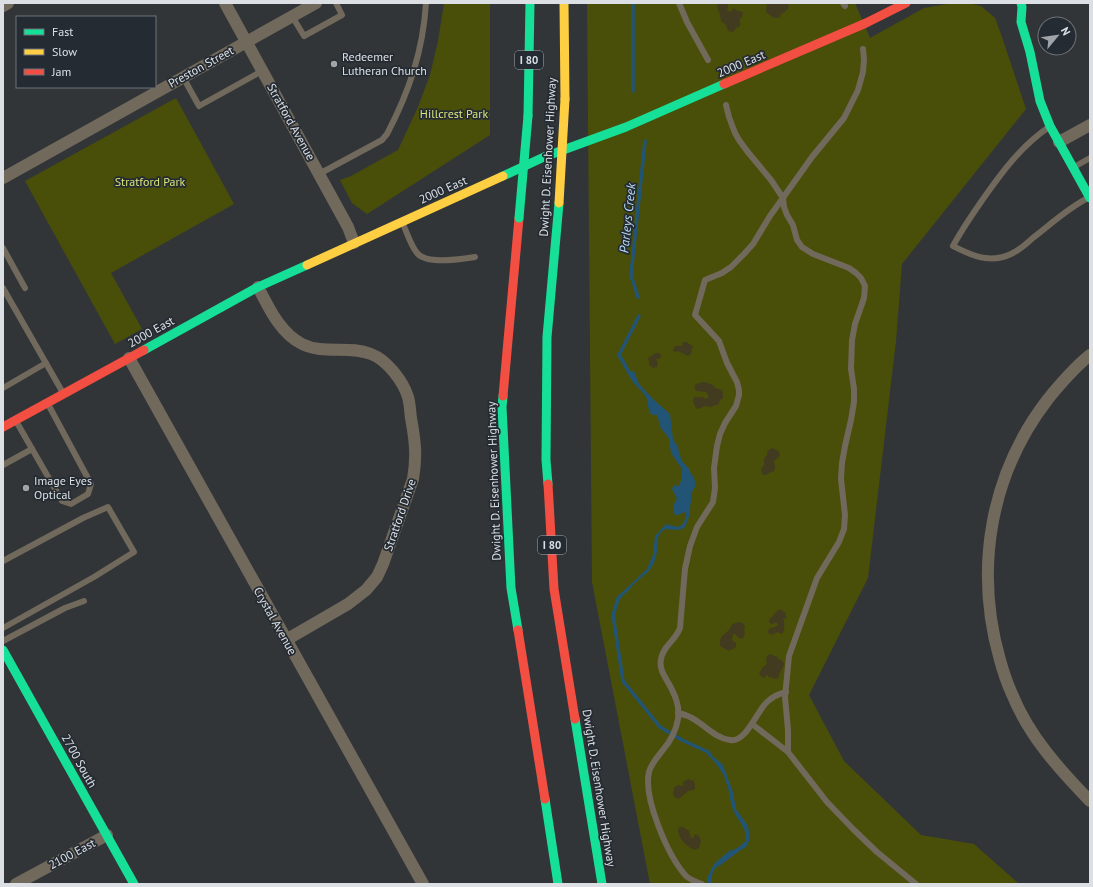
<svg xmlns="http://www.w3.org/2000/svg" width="1093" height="887" viewBox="0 0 1093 887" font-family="'PT Sans',sans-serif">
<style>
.green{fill:#494f08}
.sand{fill:#423b1f}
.water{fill:#225575}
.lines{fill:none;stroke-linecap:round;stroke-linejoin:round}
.stream{stroke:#225575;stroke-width:3.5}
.lane{stroke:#71695c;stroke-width:6}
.street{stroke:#71695c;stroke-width:12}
.fast{stroke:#16e098;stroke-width:9}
.slow{stroke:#ffcf43;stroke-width:9}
.jam{stroke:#f24e42;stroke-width:9}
.fast-bridge{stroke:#16e098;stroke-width:9}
.slow-bridge{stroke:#ffcf43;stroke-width:9}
.poi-dot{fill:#a0a4a8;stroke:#242b32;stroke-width:1.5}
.labels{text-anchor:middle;stroke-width:3.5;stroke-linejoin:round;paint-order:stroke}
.shield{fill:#242b32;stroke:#a5aaaf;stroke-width:1}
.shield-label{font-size:11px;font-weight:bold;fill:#dce0e5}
.poi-label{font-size:12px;fill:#dce0e5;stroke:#242b32;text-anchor:start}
.street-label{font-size:12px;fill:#dce0e5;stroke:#242b32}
.park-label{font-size:12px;fill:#d9e57b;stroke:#242b32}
.water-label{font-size:13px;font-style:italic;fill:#b9ddf7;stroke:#242b32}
</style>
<rect width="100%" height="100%" fill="#323538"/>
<g class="green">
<polygon points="444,3 490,3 490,135 367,214 352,203 340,180 351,176 398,150 418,107 430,75 438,41"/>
<polygon points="587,3 855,3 870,38 924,8 953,3 968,3 981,6 995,18 1002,37 1026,109 902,264 896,341 868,578 809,695 844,761 921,835 974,844 1019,884 650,884 592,582"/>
<polygon points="176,98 234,204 111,273 142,329 115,344 25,181"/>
</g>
<g class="sand">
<polygon points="718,3 728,3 728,7 727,9 728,11 730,12 734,8 738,11 741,11 743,13 742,17 740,19 740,26 736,28 733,32 728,31 726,25 721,21 720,14 717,7"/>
<path d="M 767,3 L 788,3 C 790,10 786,11 781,14 L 779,18 L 774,18 L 766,12 Z"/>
<polygon points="684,342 686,342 693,346 691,354 688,356 678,351 674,352 673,350 675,346 682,346 682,343"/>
<polygon points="656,353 660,353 661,357 659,359 656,359 658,363 657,367 653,368 649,365 649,362 648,358"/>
<path d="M 705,382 L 713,385 L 715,388 C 723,389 723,391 723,398 L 720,400 L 718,405 L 715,405 L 711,407 L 704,406 L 699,409 L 696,408 L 693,402 L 694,397 L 702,397 L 706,399 L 708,398 L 708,395 L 706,392 L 696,391 C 691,383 700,383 705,382 Z"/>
<path d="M 772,448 C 776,449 780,451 780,456 L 774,461 L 775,468 L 774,471 L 765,475 L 762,474 L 761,469 L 764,465 L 764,459 L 767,455 L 767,451 Z"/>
<path d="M 778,610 C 781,609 784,611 786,614 L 785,615 L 787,617 L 786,619 L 783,618 C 785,622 785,631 782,634 L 777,632 C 774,634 769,637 768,631 L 770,628 L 776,627 L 778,624 L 776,622 L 773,624 L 771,624 L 769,622 L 769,620 Z"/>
<path d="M 739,622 L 743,623 L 745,627 L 744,630 L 745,634 L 743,638 L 740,639 L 735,634 L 733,634 L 732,640 L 736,643 L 736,647 C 728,653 728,650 720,646 C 719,632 728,636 732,624 Z"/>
<path d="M 771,654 L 774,656 L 776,656 L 778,659 L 781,660 L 784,663 C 784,668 779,671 779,677 L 776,679 L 769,677 L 767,675 L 765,677 L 763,678 L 759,674 L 762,668 L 767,664 C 766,659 765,656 771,654 Z"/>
<polygon points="688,779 694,781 695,784 695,789 693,790 688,791 679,799 676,798 673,795 674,788 678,785 683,786 683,782"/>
<path d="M 679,827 L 683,827 L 689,831 L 691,838 L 693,838 L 695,834 L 699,836 L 701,841 L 699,848 L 694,850 C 687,847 675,835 679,827 Z"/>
</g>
<g class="water">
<path d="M 634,371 L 639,384 L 654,400 L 670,414 L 673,439 L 678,447 L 679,453 L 682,461 L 690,470 L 690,472 L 694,478 L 695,482 L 695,487 L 692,492 L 689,517 L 685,527 L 682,529 L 677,530 L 666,529 C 654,534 659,547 656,557 C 652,571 645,574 635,583 C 632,585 631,588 628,591 C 625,594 622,596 619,599 L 616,598 L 647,569 L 653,555 L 655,536 L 666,524 C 678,528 684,529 686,514 L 685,512 L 678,515 L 675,515 C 672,509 673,504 677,499 L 672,489 L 674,485 L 679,486 L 682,478 L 682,469 L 671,453 L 669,439 L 666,434 L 661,429 L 657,415 L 652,415 C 647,410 649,403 646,397 C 641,388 632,385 629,374 L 631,372 Z"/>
<path d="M 708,752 L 723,765 L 733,792 L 736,809 L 748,826 L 750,838 L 747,846 L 743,849 L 730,853 L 714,870 L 712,875 L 712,884 L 707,884 L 707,878 L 714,864 L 729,851 L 736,849 L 746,841 C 746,826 740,824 734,812 C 730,804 730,793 727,785 C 723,769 716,765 707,753 Z"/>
</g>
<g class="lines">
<g class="stream">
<polyline points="633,91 633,3"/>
<polyline points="638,297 631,275 645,141"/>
<polyline points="632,377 619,355 639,316"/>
<polyline points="620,596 618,599 613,615 623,681 660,727 682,740 708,752 710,755"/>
<polyline points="719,864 739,849"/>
</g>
<g class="lane">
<polyline points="679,3 687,22 708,60"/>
<polyline points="843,3 845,6"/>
<polyline points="292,16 304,36 342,15 336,3"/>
<polyline points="183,77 199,106 262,71"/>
<polyline points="726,105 729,117 735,133 739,140 747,151 771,180 783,198 784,207 787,215 793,225 797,240 802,247 813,254 849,268 856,273 861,278 865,286 864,298 855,324 852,340 851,369 854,389 854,402 851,420 845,446 842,463 841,479 845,515 844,529 839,542 817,578 789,656 785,697 788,730 788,752 827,802 853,829 877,852 916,884"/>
<path d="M 1049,127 C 1021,146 1002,172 983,199 C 972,215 962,229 953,246 C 963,251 974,257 985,258 C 993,259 1003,258 1011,254 C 1020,250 1027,243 1034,237 C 1051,224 1068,208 1088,198"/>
<polyline points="1074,167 1090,158"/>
<path d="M 319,174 L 382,140 L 387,134 C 409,92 423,51 426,3"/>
<path d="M 402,222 C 407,232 410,244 417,253 C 427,265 461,259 475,257"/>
<polyline points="3,248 25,288"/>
<polyline points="3,288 63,393"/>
<polyline points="3,388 46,363"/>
<polyline points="16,421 62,501 71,504 88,494 91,484 48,404"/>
<polyline points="3,465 32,449"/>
<polyline points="3,561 83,518 108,507 134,552 94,577 3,628"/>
<polyline points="3,641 65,608 84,601"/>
<path d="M 678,713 C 682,714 686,715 690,717 C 703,723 714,738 730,740 C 746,743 757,711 767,702 C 773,696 778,694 786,692"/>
<polyline points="752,724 788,752"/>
<path d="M 702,884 C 696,882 691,880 686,876 C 668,856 643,798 649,772 C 651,764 657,758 662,751 C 670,742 676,731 678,719 C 680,706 675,695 669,684 C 664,675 659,669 661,659 C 663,646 676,640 680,628 L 685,569 L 690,546 L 697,527 L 713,502 L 715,488 L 714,468 L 717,446 L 720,434 L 725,423 L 736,406 L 739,395 L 739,390 L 737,382 L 727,363 L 719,341 L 695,315 L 705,280 L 722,273 L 731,267 L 744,254 L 753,244 L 770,216 L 812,157 L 844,118 L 858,90 L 863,72 L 864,59 L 863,49"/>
</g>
<g class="street">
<polyline points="225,3 348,227 354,243"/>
<polyline points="3,6 8,3"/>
<polyline points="1059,142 1090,125"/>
<polyline points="3,178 316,3"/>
<path d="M 258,287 C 269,308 280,333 302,344 C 324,355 349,345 371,354 C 387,360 403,381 408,397 C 410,404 410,411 411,418 C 415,440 417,456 413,479 L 383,564 L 377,577 L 366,590 L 348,604 L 286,640"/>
<path d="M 1090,355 C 1074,368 1061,383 1048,399 C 990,474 974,569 1000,660 C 1003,671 1007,683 1012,694 C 1029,736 1059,769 1090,801"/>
<polyline points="129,358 423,884"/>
<polyline points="16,884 107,835"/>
</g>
<g class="fast">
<polyline points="1021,3 1022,7 1021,22 1030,52 1040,101 1050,126 1090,198"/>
<polyline points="528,116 530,3"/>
<polyline points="503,176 544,157 626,127 724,84"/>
<polyline points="144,350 258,287 307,265"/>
<polyline points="503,396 502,407 511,588 518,630"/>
<polyline points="548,484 546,460 547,337 559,203"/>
<polyline points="3,650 134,884"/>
<polyline points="575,719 602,884"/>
<polyline points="545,799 558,884"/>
</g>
<g class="slow">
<polyline points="564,3 565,99"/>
<polyline points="307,265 503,176"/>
</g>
<g class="jam">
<polyline points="724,84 866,23 906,3"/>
<polyline points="503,396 519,218"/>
<polyline points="3,427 144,350"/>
<polyline points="548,484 554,589 575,719"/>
<polyline points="518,630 545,799"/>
</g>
<polyline class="fast-bridge" points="519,218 528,116"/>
<polyline class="slow-bridge" points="559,203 565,99"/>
</g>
<g class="poi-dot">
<circle cx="334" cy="64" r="4"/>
<circle cx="26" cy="488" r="4"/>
</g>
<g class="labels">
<g class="shield">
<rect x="515" y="51" width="28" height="18" rx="3"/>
<rect x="538" y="536" width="28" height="18" rx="3"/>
</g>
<g class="shield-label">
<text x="529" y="64">I 80</text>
<text x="552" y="549">I 80</text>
</g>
<g class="poi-label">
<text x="342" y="61">Redeemer<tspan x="342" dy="14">Lutheran Church</tspan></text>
<text x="34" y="485">Image Eyes<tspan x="34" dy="14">Optical</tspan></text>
</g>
<g class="street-label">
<text transform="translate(741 64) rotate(-23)" y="4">2000 East</text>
<text transform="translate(201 67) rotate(-29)" y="4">Preston Street</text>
<text transform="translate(291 122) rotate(61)" y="4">Stratford Avenue</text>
<text transform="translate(548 157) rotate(-87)" y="4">Dwight D. Eisenhower Highway</text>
<text transform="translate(443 190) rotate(-24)" y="4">2000 East</text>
<text transform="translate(151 332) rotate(-29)" y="4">2000 East</text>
<text transform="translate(494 481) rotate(-92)" y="4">Dwight D. Eisenhower Highway</text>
<text transform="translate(400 515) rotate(-71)" y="4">Stratford Drive</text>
<text transform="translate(275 621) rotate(61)" y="4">Crystal Avenue</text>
<text transform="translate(79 761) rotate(61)" y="4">2700 South</text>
<text transform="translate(599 788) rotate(81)" y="4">Dwight D. Eisenhower Highway</text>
<text transform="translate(72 854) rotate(-28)" y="4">2100 East</text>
</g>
<g class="park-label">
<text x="454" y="118">Hillcrest Park</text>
<text x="150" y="186">Stratford Park</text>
</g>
<g class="water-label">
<text transform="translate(627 218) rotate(-84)" y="5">Parleys Creek</text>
</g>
</g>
<rect width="1093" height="887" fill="none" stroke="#dce0e5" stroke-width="8"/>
<rect x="16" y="16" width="140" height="72" fill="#242b32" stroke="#6e737a"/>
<rect x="24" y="29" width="20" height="6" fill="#16e098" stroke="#6e737a"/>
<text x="52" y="36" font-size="12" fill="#dce0e5">Fast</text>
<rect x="24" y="49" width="20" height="6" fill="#ffcf43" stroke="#6e737a"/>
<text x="52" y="56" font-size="12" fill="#dce0e5">Slow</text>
<rect x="24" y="69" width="20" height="6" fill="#f24e42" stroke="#6e737a"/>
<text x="52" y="76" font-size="12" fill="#dce0e5">Jam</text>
<g transform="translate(1057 36) rotate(61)"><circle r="19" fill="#242b32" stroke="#6e737a"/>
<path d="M0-3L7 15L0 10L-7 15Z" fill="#a0a4a8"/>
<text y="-6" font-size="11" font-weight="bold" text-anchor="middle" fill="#dce0e5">N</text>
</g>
</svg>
